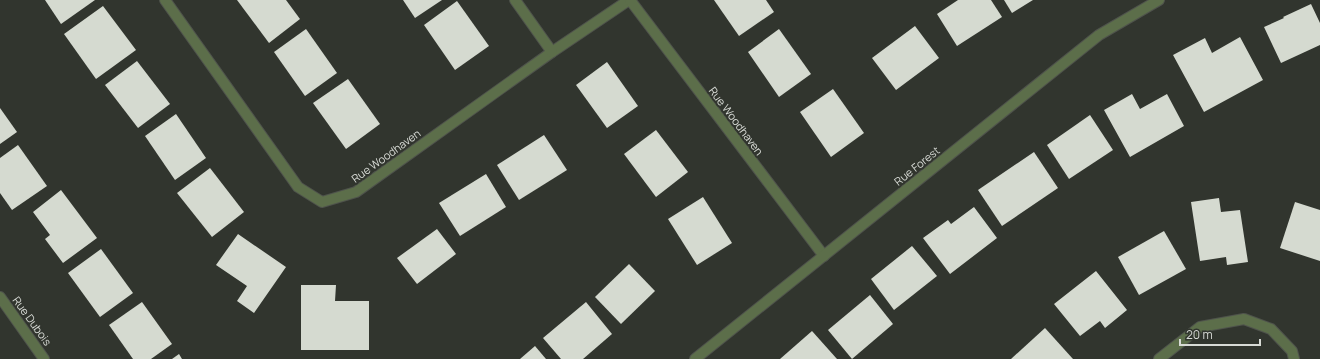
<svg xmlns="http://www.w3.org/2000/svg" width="1320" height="359" viewBox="0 0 1320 359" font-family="Manrope,sans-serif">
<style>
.building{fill:#d5dad0}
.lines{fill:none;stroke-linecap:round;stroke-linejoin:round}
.street-casing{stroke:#4f534c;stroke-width:12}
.street{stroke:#5c6e4a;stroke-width:10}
.labels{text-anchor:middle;stroke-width:4;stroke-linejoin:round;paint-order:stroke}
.street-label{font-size:11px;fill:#d8dbd6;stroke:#31352e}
</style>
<rect width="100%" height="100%" fill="#31352e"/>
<g class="building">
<polygon points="45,0 95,0 61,24"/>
<polygon points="237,0 286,0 300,19 269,43"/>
<polygon points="403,0 442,0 415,18"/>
<polygon points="714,0 766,0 774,12 739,36"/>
<polygon points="958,0 991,0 1002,17 957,46 937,14"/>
<polygon points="1004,0 1033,0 1012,13"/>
<polygon points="457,1 489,46 455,70 424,25"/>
<polygon points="1311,4 1320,23 1320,45 1281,63 1264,27 1284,18 1283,17"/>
<polygon points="103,6 136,50 96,79 64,34"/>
<polygon points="915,26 939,58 896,90 872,58"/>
<polygon points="306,29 337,73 305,96 274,52"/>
<polygon points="779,29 811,74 779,97 748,52"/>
<polygon points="1240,37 1263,80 1204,112 1173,55 1205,38 1212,53"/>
<polygon points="137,61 170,104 138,128 105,85"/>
<polygon points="607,62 638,106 607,128 576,85"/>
<polygon points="348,79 380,124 346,149 313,103"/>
<polygon points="833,89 864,133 831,157 800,112"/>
<polygon points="1132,94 1140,109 1167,94 1184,126 1130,157 1104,110"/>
<polygon points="0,108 17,132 0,144"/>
<polygon points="176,114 206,158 175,180 145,136"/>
<polygon points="1090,115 1113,150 1069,179 1047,145"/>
<polygon points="656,130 688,172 656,197 624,154"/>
<polygon points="544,135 567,170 519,200 497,165"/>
<polygon points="18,145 47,186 12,210 0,193 0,158"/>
<polygon points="1034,152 1058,188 1002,226 978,190"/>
<polygon points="210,168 244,212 212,237 177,193"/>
<polygon points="486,174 506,207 460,236 439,203"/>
<polygon points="61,190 97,238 63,263 45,239 50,235 33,212"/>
<polygon points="703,197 732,243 697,265 668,219"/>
<polygon points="1219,198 1221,212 1240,210 1248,262 1227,265 1226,257 1200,261 1191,202"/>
<polygon points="1295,202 1320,210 1320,261 1280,248"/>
<polygon points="974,207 997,238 950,274 923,238 948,220 951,224"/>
<polygon points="437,229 456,254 417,284 397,258"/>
<polygon points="1164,231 1186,269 1139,295 1118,257"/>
<polygon points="238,234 286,267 254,313 237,301 247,286 216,265"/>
<polygon points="912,246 937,276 894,310 871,279"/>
<polygon points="101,249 133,293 100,317 68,273"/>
<polygon points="629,264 655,291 621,324 595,297"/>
<polygon points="1096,271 1127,310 1105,328 1100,321 1080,336 1054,304"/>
<polygon points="301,285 336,285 335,301 369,301 369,350 301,350"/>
<polygon points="870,295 893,324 852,359 828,330"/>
<polygon points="142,302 172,344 151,359 133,359 109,325"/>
<polygon points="586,302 612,334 583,359 561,359 543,338"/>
<polygon points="1045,328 1073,359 1011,359"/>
<polygon points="812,331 837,359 780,359"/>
<polygon points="535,346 546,359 520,359"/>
<polygon points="179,354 182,359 172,359"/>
</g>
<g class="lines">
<defs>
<g id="street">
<polyline points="165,0 298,187 322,202 356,192 552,52 629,0"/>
<polyline points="515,0 552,52"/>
<polyline points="630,0 824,256"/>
<polyline points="0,297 44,359"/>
<polyline points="695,359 1099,35 1159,0"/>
<polyline points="1159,359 1200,327 1244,319 1271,329 1292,351 1294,359"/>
</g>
</defs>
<use href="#street" class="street-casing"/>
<use href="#street" class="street"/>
</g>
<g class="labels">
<g class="street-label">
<text transform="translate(736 121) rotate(53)" y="4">Rue Woodhaven</text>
<text transform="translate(386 156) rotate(-36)" y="4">Rue Woodhaven</text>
<text transform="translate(917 166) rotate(-39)" y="4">Rue Forest</text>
<text transform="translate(32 321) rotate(54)" y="4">Rue Dubois</text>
</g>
</g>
<path d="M1180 339v6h80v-6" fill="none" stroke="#d8dbd6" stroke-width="2"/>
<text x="1186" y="339" font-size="12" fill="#d8dbd6" stroke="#31352e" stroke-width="3" paint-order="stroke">20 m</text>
</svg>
